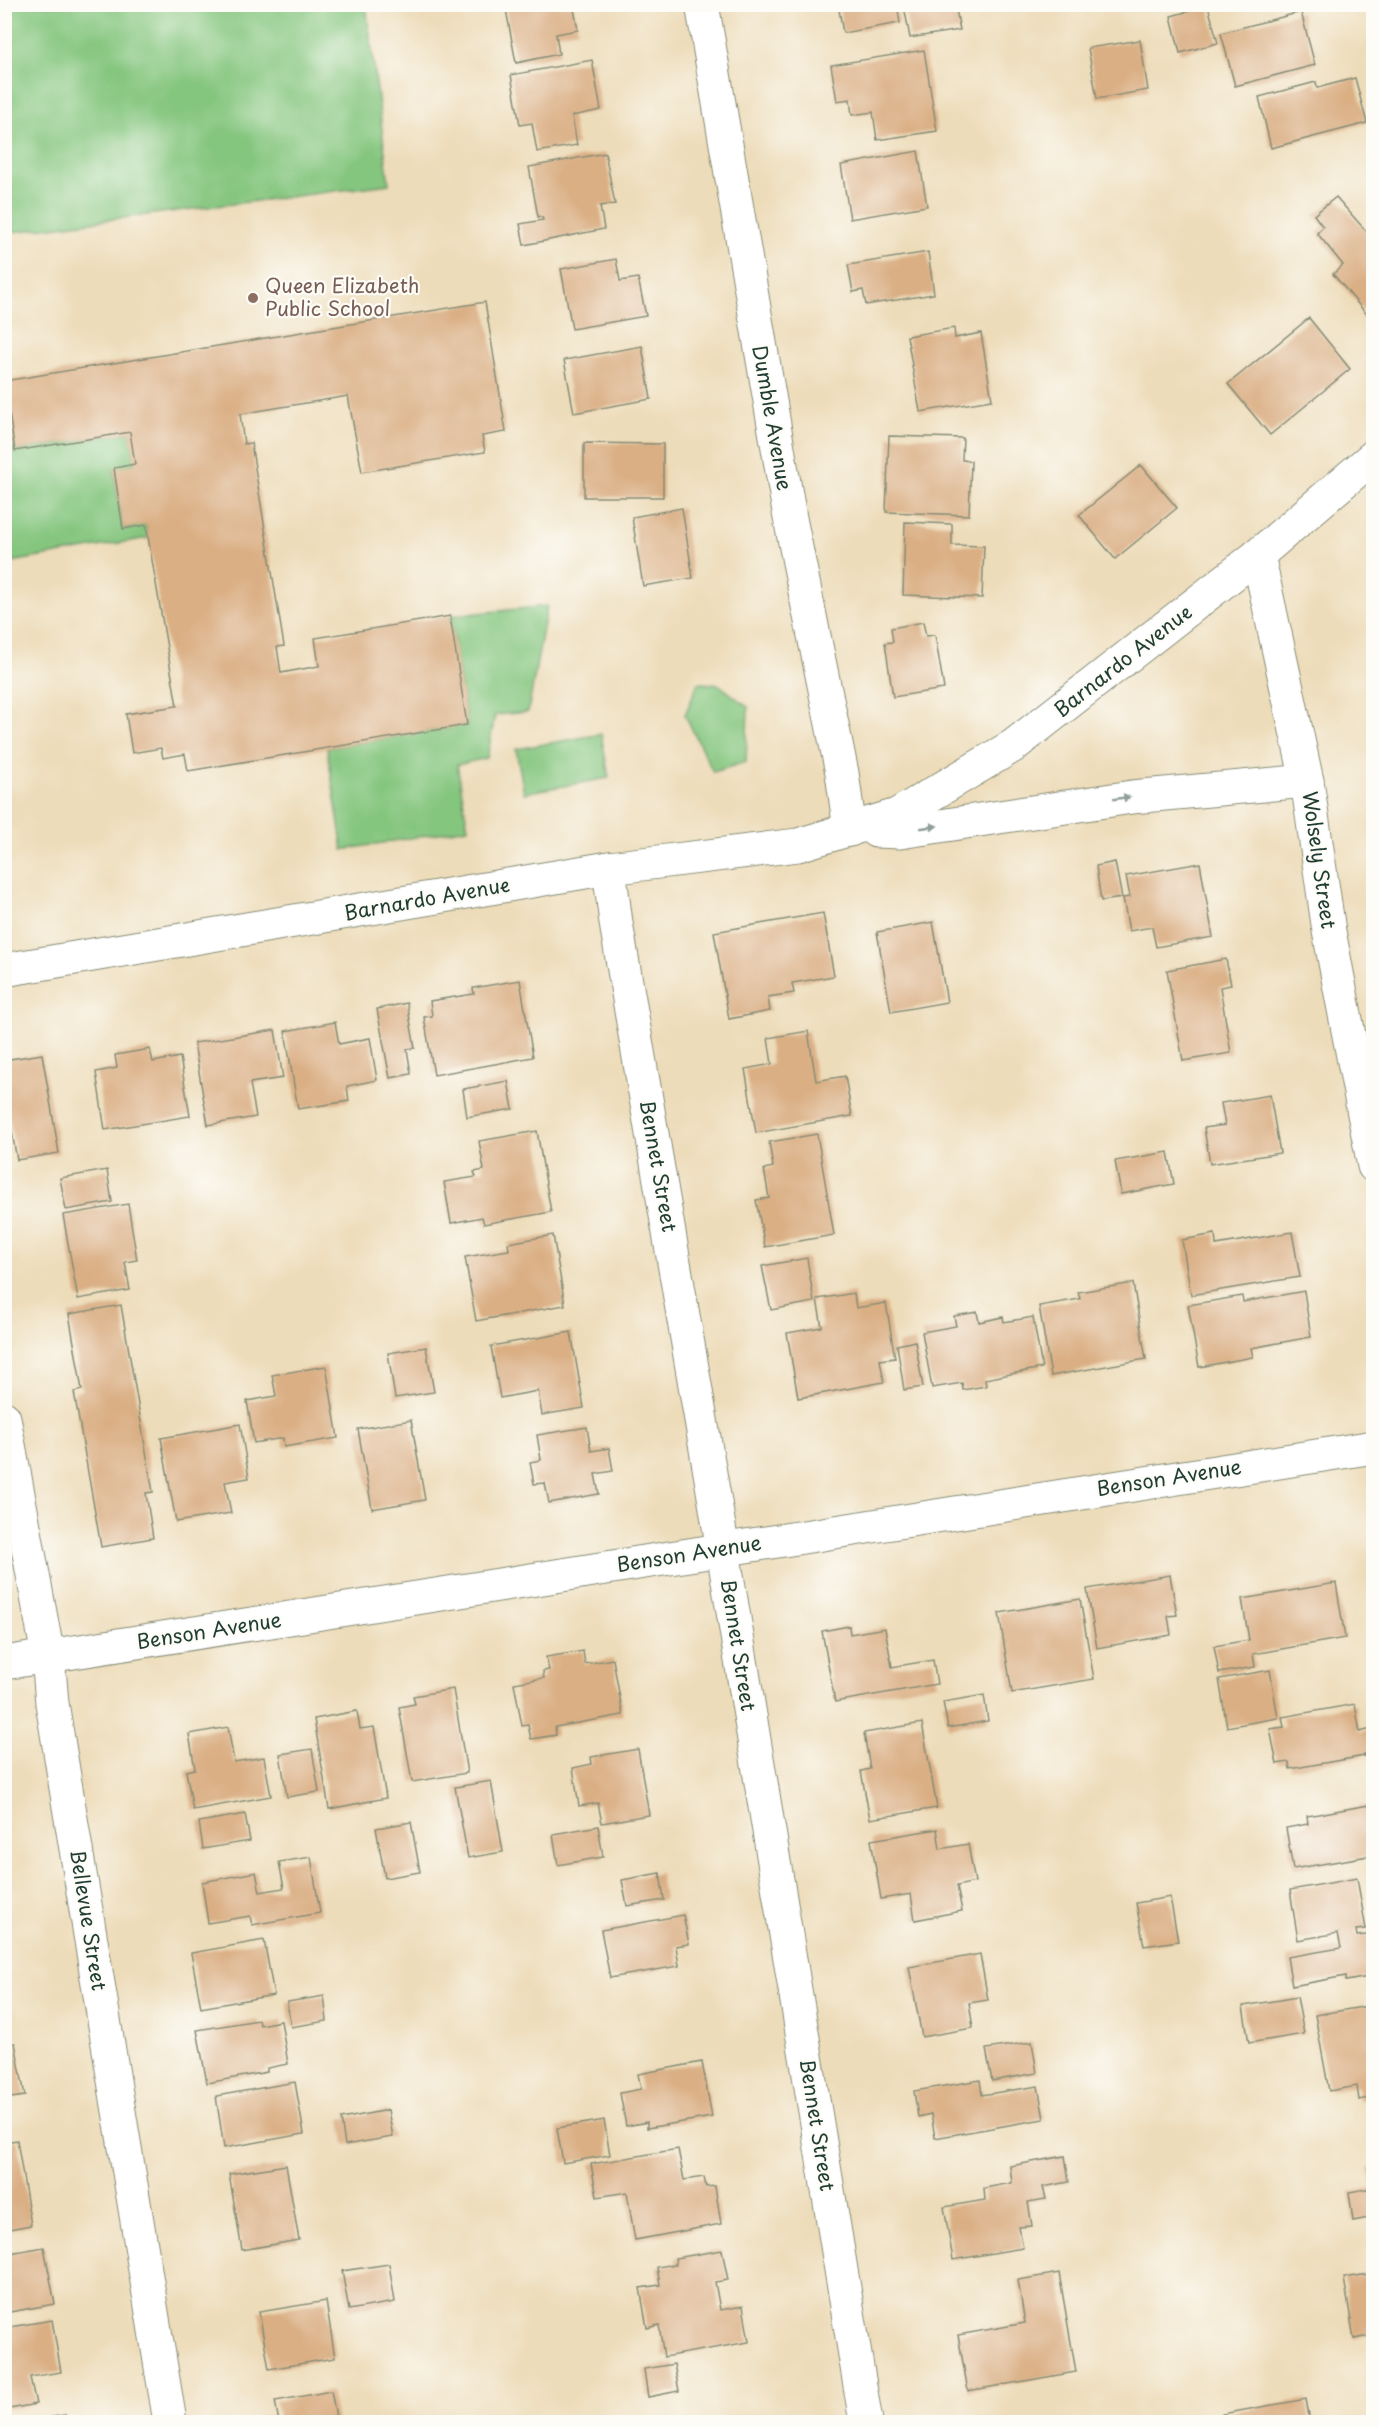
<svg xmlns="http://www.w3.org/2000/svg" width="1378" height="2427" viewBox="0 0 1378 2427" font-family="'Playpen Sans',sans-serif">
<style>
.green{fill:#85c67f;stroke:#52825a;stroke-width:1.5}
.building{fill:#daaf84}
.lines{fill:none;stroke-linecap:round;stroke-linejoin:round}
.minor-casing{stroke:#868c76;stroke-width:35}
.minor{stroke:#fff;stroke-width:33}
.oneway{fill:#8f9e9a}
.education-dot{fill:#8d6e63;stroke:#fdfcf7;stroke-width:2}
.labels{text-anchor:middle;stroke-width:4.5;stroke-linejoin:round;paint-order:stroke}
.education-label{font-size:20px;fill:#785e54;stroke:#fdfcf7;text-anchor:start}
.street-label{font-size:20px;fill:#1f3d34;stroke:#fdfcf7}
</style>
<rect width="100%" height="100%" fill="#fdfcf7"/>
<filter id="ink" filterUnits="userSpaceOnUse"><feTurbulence type="fractalNoise" baseFrequency=".0167" numOctaves="2"/><feDisplacementMap in="SourceGraphic" scale="12" xChannelSelector="R" yChannelSelector="G"/><feConvolveMatrix kernelMatrix="1 2 1 2 8 2 1 2 1" color-interpolation-filters="sRGB"/></filter>
<filter id="wash" filterUnits="userSpaceOnUse"><feTurbulence type="fractalNoise" baseFrequency=".008" numOctaves="4" result="noise"/><feDisplacementMap in="SourceGraphic" scale="24" xChannelSelector="R" yChannelSelector="G"/><feGaussianBlur stdDeviation="1.35" result="paint"/><feColorMatrix in="noise" values="0 0 0 0 0 0 0 0 0 0 0 0 0 0 0 0 0 1.4 0 .05"/><feComposite in="paint" operator="in"/></filter>
<g filter="url(#wash)">
<rect width="100%" height="100%" fill="#eddcb9"/>
<g class="green">
<polygon points="4,5 366,5 389,184 5,233"/>
<polygon points="4,386 15,451 130,432 135,464 114,469 123,529 146,525 149,538 5,563"/>
<polygon points="547,606 528,712 495,715 487,758 457,765 468,828 343,850 327,748 467,725 450,616"/>
<polygon points="698,683 718,684 748,707 746,762 713,772 685,715"/>
<polygon points="601,734 609,778 524,793 516,749"/>
</g>
<g id="blocks">
<g class="building">
<polygon points="505,4 573,4 578,30 556,34 559,54 516,63"/>
<polygon points="838,4 897,4 900,23 843,33"/>
<polygon points="911,4 955,4 960,30 910,38 904,6"/>
<polygon points="1208,6 1218,43 1180,53 1171,16"/>
<polygon points="1301,12 1315,65 1235,86 1221,33"/>
<polygon points="1140,40 1148,90 1097,99 1088,48"/>
<polygon points="924,50 937,131 877,140 873,112 852,115 850,99 837,101 831,65"/>
<polygon points="592,60 601,110 572,116 577,145 537,152 532,123 520,125 511,75"/>
<polygon points="1355,78 1367,123 1271,148 1259,97 1316,82 1317,88"/>
<polygon points="918,151 927,206 850,219 841,165"/>
<polygon points="605,153 615,204 600,206 604,229 524,245 520,224 543,220 542,217 538,217 529,167"/>
<polygon points="1336,197 1374,240 1374,323 1333,274 1343,265 1317,233 1323,227 1314,215"/>
<polygon points="928,252 934,294 866,305 863,290 853,292 848,265"/>
<polygon points="616,259 620,281 638,278 646,316 572,329 561,269"/>
<polygon points="485,302 506,432 482,436 485,452 362,472 348,396 240,414 244,444 251,443 284,646 277,647 281,673 319,666 315,638 450,616 467,725 188,771 185,754 163,758 161,748 132,753 126,714 177,706 146,525 123,529 114,468 135,464 130,432 15,451 4,381"/>
<polygon points="1309,318 1350,369 1270,435 1228,384"/>
<polygon points="954,328 955,338 981,333 992,400 920,412 907,336"/>
<polygon points="642,346 651,399 574,413 564,360"/>
<polygon points="889,436 963,438 962,460 971,461 969,515 886,512"/>
<polygon points="584,443 663,444 663,497 584,497"/>
<polygon points="1141,465 1177,508 1115,559 1079,515"/>
<polygon points="682,508 693,578 643,586 632,517"/>
<polygon points="905,522 952,524 952,545 984,546 982,598 903,595"/>
<polygon points="923,622 926,636 935,635 944,689 893,697 885,643 893,642 891,628"/>
<polygon points="1115,862 1122,898 1101,901 1096,866"/>
<polygon points="1200,863 1213,937 1156,947 1152,927 1129,931 1123,898 1130,897 1126,876"/>
<polygon points="823,913 834,976 792,983 794,993 768,997 770,1011 729,1019 714,932"/>
<polygon points="933,922 947,1002 891,1012 877,932"/>
<polygon points="1226,959 1231,985 1220,987 1231,1053 1183,1061 1167,970"/>
<polygon points="520,980 533,1057 434,1075 424,1017 432,1016 430,1001 474,994 473,988"/>
<polygon points="407,1003 415,1048 407,1049 411,1074 390,1078 377,1009"/>
<polygon points="335,1022 339,1044 370,1038 377,1080 347,1086 349,1101 298,1109 285,1031"/>
<polygon points="275,1030 283,1078 250,1083 256,1117 208,1125 194,1043"/>
<polygon points="808,1031 816,1081 845,1076 852,1116 756,1133 745,1069 772,1064 768,1038"/>
<polygon points="150,1049 153,1062 180,1057 190,1116 105,1130 96,1072 117,1068 115,1055"/>
<polygon points="42,1054 59,1153 17,1160 4,1089 4,1060"/>
<polygon points="508,1081 513,1109 467,1117 463,1089"/>
<polygon points="1270,1095 1280,1153 1210,1164 1204,1128 1225,1125 1221,1103"/>
<polygon points="537,1131 551,1212 484,1224 482,1217 451,1223 444,1182 476,1177 474,1172 484,1170 479,1141"/>
<polygon points="817,1134 834,1235 765,1247 756,1200 769,1198 764,1169 773,1167 769,1142"/>
<polygon points="1168,1152 1174,1184 1121,1194 1115,1161"/>
<polygon points="107,1170 112,1202 66,1210 60,1178"/>
<polygon points="128,1204 137,1260 125,1262 130,1290 78,1299 63,1215"/>
<polygon points="1292,1232 1300,1277 1191,1295 1182,1240 1215,1234 1216,1245"/>
<polygon points="553,1235 565,1305 476,1321 465,1257 509,1250 508,1243"/>
<polygon points="807,1258 814,1302 771,1310 762,1266"/>
<polygon points="1133,1283 1146,1359 1051,1376 1039,1306 1080,1299 1078,1292"/>
<polygon points="1304,1291 1311,1337 1251,1348 1253,1357 1199,1367 1188,1305 1242,1296 1243,1302"/>
<polygon points="854,1293 856,1308 886,1303 895,1358 880,1360 884,1382 798,1398 787,1333 822,1327 817,1299"/>
<polygon points="121,1305 153,1492 146,1493 153,1538 101,1547 74,1392 82,1390 69,1314"/>
<polygon points="977,1312 979,1322 1003,1317 1004,1322 1033,1317 1042,1368 985,1379 986,1386 963,1390 962,1383 932,1388 922,1332 956,1326 954,1316"/>
<polygon points="571,1332 584,1408 542,1415 538,1391 500,1398 491,1346"/>
<polygon points="915,1341 923,1387 904,1390 897,1345"/>
<polygon points="426,1347 434,1392 395,1398 388,1353"/>
<polygon points="326,1366 338,1438 284,1447 283,1438 254,1443 247,1401 276,1396 272,1375"/>
<polygon points="411,1420 425,1500 372,1509 358,1429"/>
<polygon points="240,1424 249,1478 225,1482 231,1513 176,1522 161,1438"/>
<polygon points="587,1427 591,1451 609,1448 613,1471 595,1474 599,1494 549,1503 545,1483 534,1484 530,1462 541,1460 537,1435"/>
<polygon points="1170,1575 1177,1615 1168,1616 1171,1635 1097,1648 1087,1589"/>
<polygon points="1336,1583 1345,1638 1253,1654 1255,1667 1219,1673 1214,1646 1249,1640 1242,1599"/>
<polygon points="1080,1599 1094,1679 1012,1693 999,1613"/>
<polygon points="849,1626 850,1634 885,1628 892,1667 933,1660 937,1684 835,1702 822,1631"/>
<polygon points="583,1651 585,1664 613,1659 623,1715 555,1727 556,1735 531,1739 528,1725 522,1726 514,1683 544,1678 543,1671 549,1670 546,1657"/>
<polygon points="1270,1670 1278,1718 1227,1727 1219,1679"/>
<polygon points="453,1689 467,1773 412,1782 399,1707 415,1704 413,1696"/>
<polygon points="984,1695 988,1721 948,1728 943,1702"/>
<polygon points="1355,1704 1360,1732 1371,1729 1374,1753 1364,1754 1364,1756 1290,1769 1289,1762 1277,1764 1270,1729 1284,1727 1282,1717"/>
<polygon points="357,1711 360,1729 374,1727 386,1798 329,1809 314,1719"/>
<polygon points="922,1723 937,1808 870,1819 861,1771 870,1769 864,1733"/>
<polygon points="228,1727 234,1762 264,1757 271,1796 193,1810 186,1771 195,1769 189,1734"/>
<polygon points="312,1749 319,1792 287,1797 280,1754"/>
<polygon points="638,1749 649,1815 602,1823 598,1803 579,1806 573,1768 592,1764 591,1757"/>
<polygon points="491,1781 503,1852 468,1858 455,1787"/>
<polygon points="1369,1805 1370,1813 1374,1813 1374,1855 1293,1869 1286,1828 1308,1824 1307,1816"/>
<polygon points="245,1814 250,1841 203,1849 199,1822"/>
<polygon points="411,1822 420,1872 385,1878 376,1828"/>
<polygon points="598,1826 603,1857 558,1865 553,1834"/>
<polygon points="937,1829 940,1849 968,1844 975,1882 957,1886 962,1911 915,1920 911,1894 881,1899 871,1840"/>
<polygon points="311,1857 320,1913 252,1925 250,1916 208,1923 202,1882 256,1872 260,1892 284,1888 279,1862"/>
<polygon points="660,1873 664,1900 627,1906 622,1880"/>
<polygon points="1357,1878 1366,1929 1356,1930 1357,1936 1374,1934 1374,1976 1346,1981 1346,1976 1292,1986 1287,1957 1341,1948 1338,1933 1298,1940 1290,1890"/>
<polygon points="1170,1897 1178,1941 1144,1946 1136,1903"/>
<polygon points="683,1915 689,1944 676,1946 679,1966 610,1978 601,1930"/>
<polygon points="264,1940 274,1995 201,2008 191,1953"/>
<polygon points="980,1954 988,2000 969,2003 973,2028 922,2037 909,1967"/>
<polygon points="324,1996 327,2021 291,2027 287,2002"/>
<polygon points="1297,1997 1304,2034 1249,2043 1243,2006"/>
<polygon points="1374,2005 1374,2097 1359,2100 1357,2086 1329,2091 1315,2015"/>
<polygon points="258,2020 260,2025 281,2021 288,2064 267,2068 267,2072 207,2083 197,2030"/>
<polygon points="1032,2042 1037,2073 992,2081 986,2049"/>
<polygon points="15,2043 25,2096 4,2099 4,2045"/>
<polygon points="702,2062 712,2117 647,2128 647,2122 626,2126 620,2093 641,2089 638,2074"/>
<polygon points="980,2080 982,2095 1038,2086 1044,2119 935,2138 931,2114 918,2117 914,2091"/>
<polygon points="295,2082 304,2134 224,2148 216,2096"/>
<polygon points="388,2110 393,2137 345,2145 341,2119"/>
<polygon points="604,2120 610,2155 563,2163 557,2128"/>
<polygon points="17,2140 31,2225 4,2230 4,2142"/>
<polygon points="678,2149 684,2180 704,2177 706,2187 715,2186 721,2224 635,2240 627,2192 597,2197 591,2164"/>
<polygon points="1065,2156 1069,2182 1043,2187 1046,2199 1028,2202 1032,2226 1019,2227 1023,2248 953,2260 944,2207 985,2200 984,2188 1012,2183 1010,2166"/>
<polygon points="286,2165 299,2240 242,2250 229,2174"/>
<polygon points="1374,2167 1374,2217 1353,2221 1349,2192 1372,2188 1368,2168"/>
<polygon points="44,2247 55,2304 4,2313 4,2254"/>
<polygon points="722,2250 728,2280 715,2282 720,2310 743,2306 749,2342 664,2357 659,2325 647,2328 640,2288 660,2285 657,2267 676,2264 675,2258"/>
<polygon points="389,2264 395,2302 349,2310 342,2271"/>
<polygon points="1059,2273 1076,2372 968,2391 958,2335 1025,2323 1018,2280"/>
<polygon points="1374,2273 1374,2335 1354,2339 1344,2278"/>
<polygon points="326,2301 335,2358 269,2369 259,2312"/>
<polygon points="52,2320 61,2372 30,2377 36,2404 4,2410 4,2328"/>
<polygon points="674,2364 679,2391 648,2397 644,2369"/>
<polygon points="331,2391 337,2422 279,2422 275,2401"/>
<polygon points="1306,2399 1310,2422 1223,2422 1222,2414"/>
<polygon points="65,2415 66,2422 28,2422 28,2421"/>
<polygon points="1193,2419 1193,2422 1177,2422 1177,2421"/>
</g>
</g>
</g>
<g filter="url(#ink)">
<use href="#blocks" fill-opacity="0" stroke="#868c76" stroke-width="1.5"/>
<g class="lines">
<defs>
<g id="minor">
<polyline points="702,4 790,518 842,773 850,830"/>
<polyline points="1258,555 1307,781 1329,931 1374,1166"/>
<polyline points="876,831 900,832 1132,797 1307,781"/>
<polyline points="609,868 616,923 715,1502 866,2422"/>
<polyline points="4,970 609,868 798,845 897,815 1013,746 1258,555 1374,456"/>
<polyline points="4,1418 48,1656 52,1703 170,2422"/>
<polyline points="4,1663 1374,1447"/>
</g>
</defs>
<use href="#minor" class="minor-casing"/>
<use href="#minor" class="minor"/>
</g>
<defs><path id="oneway-solid" d="M-6-.8H1V-3.2L6.5 0L1 3.2V.8H-6Z" transform="scale(1.5)"/></defs>
<g class="oneway">
<use href="#oneway-solid" transform="translate(1122 798) rotate(-8)"/>
<use href="#oneway-solid" transform="translate(929 827) rotate(-8)"/>
</g>
</g>
<circle class="education-dot" cx="253" cy="298" r="6"/>
<g class="labels">
<g class="education-label">
<text x="265" y="293">Queen Elizabeth<tspan x="265" dy="23">Public School</tspan></text>
</g>
<g class="street-label">
<text transform="translate(772 418) rotate(80)" y="7">Dumble Avenue</text>
<text transform="translate(1123 661) rotate(-38)" y="7">Barnardo Avenue</text>
<text transform="translate(1319 860) rotate(82)" y="7">Wolsely Street</text>
<text transform="translate(427 899) rotate(-10)" y="7">Barnardo Avenue</text>
<text transform="translate(658 1166) rotate(80)" y="7">Bennet Street</text>
<text transform="translate(1169 1478) rotate(-9)" y="7">Benson Avenue</text>
<text transform="translate(689 1554) rotate(-9)" y="7">Benson Avenue</text>
<text transform="translate(209 1631) rotate(-9)" y="7">Benson Avenue</text>
<text transform="translate(738 1645) rotate(81)" y="7">Bennet Street</text>
<text transform="translate(88 1920) rotate(81)" y="7">Bellevue Street</text>
<text transform="translate(817 2125) rotate(81)" y="7">Bennet Street</text>
</g>
</g>
<rect width="1378" height="2427" fill="none" stroke="#fdfcf7" stroke-width="24"/>
</svg>
